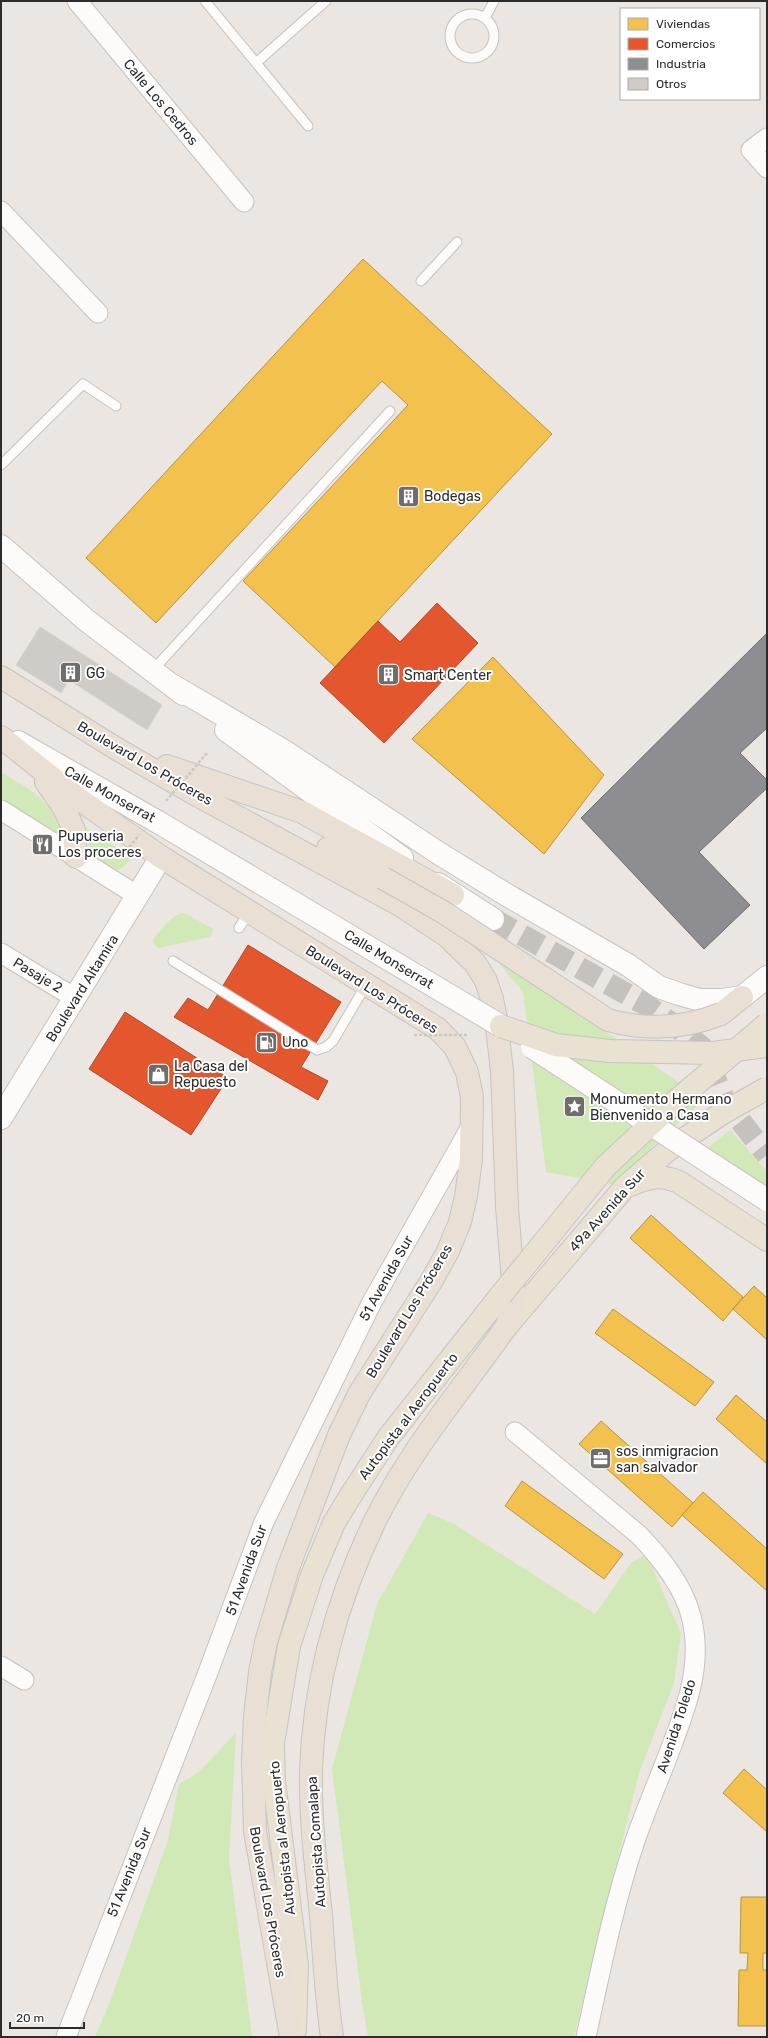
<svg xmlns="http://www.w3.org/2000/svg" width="768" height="2038" viewBox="0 0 768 2038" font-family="Rubik,sans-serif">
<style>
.green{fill:#d0e9b7}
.homes{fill:#f2c14e;stroke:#b79444}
.shops{fill:#e4572e;stroke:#ad4a2d}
.industry{fill:#8d8d92;stroke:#707073}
.building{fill:#cfccc8;stroke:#d6d2cd}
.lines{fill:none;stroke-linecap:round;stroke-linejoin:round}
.tertiary-tunnel{stroke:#c5c1bd;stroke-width:22;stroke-dasharray:22 11;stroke-linecap:butt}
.service-casing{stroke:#c4c3c3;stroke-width:11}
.minor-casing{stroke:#c4c3c3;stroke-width:21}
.tertiary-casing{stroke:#c4c3c3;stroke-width:24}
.primary-casing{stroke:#c6c4c2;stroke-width:24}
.trunk-casing{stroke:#c6c4c2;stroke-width:24}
.service{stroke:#fcfbfa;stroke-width:9}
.minor{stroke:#fcfbfa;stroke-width:19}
.tertiary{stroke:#fcfbfa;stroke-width:22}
.primary{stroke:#e9e2d3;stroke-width:22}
.trunk{stroke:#e9dfd4;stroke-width:22}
.tertiary-bridge-casing{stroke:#c4c3c3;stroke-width:24;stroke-linecap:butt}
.primary-bridge-casing{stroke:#c6c4c2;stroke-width:24;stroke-linecap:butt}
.trunk-bridge-casing{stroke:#c6c4c2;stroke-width:24;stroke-linecap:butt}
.path-bridge{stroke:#c8c8c7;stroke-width:2.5;stroke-dasharray:3 2;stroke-linecap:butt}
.tertiary-bridge{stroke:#fcfbfa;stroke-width:22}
.primary-bridge{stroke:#e9e2d3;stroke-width:22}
.trunk-bridge{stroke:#e9dfd4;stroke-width:22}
.labels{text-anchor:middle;stroke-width:4;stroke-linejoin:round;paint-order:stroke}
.street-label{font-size:14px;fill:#2c2c2c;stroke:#fff}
.poi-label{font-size:14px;fill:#2c2c2c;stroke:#fff;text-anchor:start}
</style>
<rect width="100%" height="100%" fill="#ebe6e1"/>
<g class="green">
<path d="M 1,772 C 34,792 45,796 64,832 L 63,835 L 58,835 L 1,798 Z"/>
<polygon points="83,826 130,856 131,859 122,868 116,871 96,859 80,830"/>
<path d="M 181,913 L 186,914 L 214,929 L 210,937 L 158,948 L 152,941 C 160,931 169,918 181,913 Z"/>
<polygon points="489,951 704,1100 657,1142 616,1185 546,1172 523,992"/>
<polygon points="730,1130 767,1171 767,1191 704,1151"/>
<polygon points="428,1513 454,1524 595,1614 632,1562 646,1554 681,1633 674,1683 639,1773 574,2037 368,2037 362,2002 332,1769 377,1604"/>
<polygon points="236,1733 229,1858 252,2037 95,2037 108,2007 168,1840 179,1784 199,1772"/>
</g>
<g class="homes">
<polygon points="363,259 552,434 335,667 243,581 408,405 382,381 156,623 86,558"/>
<polygon points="493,657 604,775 544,854 412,739"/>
<polygon points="651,1215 743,1297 723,1321 630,1238"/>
<polygon points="754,1286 767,1298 767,1340 733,1309"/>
<polygon points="613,1309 714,1382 695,1406 595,1333"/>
<polygon points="736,1395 767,1422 767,1464 716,1419"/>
<polygon points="601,1421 693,1503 672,1527 579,1444"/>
<polygon points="522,1481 623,1554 604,1579 505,1506"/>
<polygon points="703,1492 767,1549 767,1591 682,1515"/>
<polygon points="744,1769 767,1790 767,1832 723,1793"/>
<polygon points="741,1897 767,1897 767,1953 763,1953 763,1970 767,1970 767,2026 738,2026 739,1970 747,1970 748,1953 740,1953"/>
</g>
<g class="shops">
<polygon points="437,603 478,643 384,743 320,683 378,621 400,642"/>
<polygon points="248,945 341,1002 301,1067 328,1081 318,1100 174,1017 188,998 208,1010"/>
<polygon points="125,1012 228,1078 191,1135 89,1069"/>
</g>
<polygon class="industry" points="767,633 767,728 740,753 767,780 767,788 699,852 750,905 704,949 581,818"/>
<polygon class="building" points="40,627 162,705 147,730 69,680 61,693 16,665"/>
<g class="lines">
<polyline class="tertiary-tunnel" points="493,919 646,1005 686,1034 702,1047 724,1100 767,1155"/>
<defs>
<g id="service">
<polyline points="205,1 308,126"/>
<circle cx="472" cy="36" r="22"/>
<polyline points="485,18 494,1"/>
<polyline points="257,62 326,1"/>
<polyline points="421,281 457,242"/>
<polyline points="1,465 83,384 116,406"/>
<polyline points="153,670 390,411"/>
<polyline points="239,928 249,912"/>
<polyline points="173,961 317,1050 326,1047 333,1041 366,985"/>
</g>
<g id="minor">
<polyline points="77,1 244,202"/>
<polyline points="767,138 751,150 767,168"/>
<polyline points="1,211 98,313"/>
<polyline points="1,810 138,896"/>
<polyline points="1,953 75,998"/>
<path d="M 515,1432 L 639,1535 C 661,1558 683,1585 691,1616 C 703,1662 688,1703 672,1745 C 660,1777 646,1809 635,1841 C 614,1903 600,1973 586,2037"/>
<polyline points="1,1666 24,1680"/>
<polyline points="66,2037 207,1675 264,1522 372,1302 472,1125"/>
</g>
<g id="tertiary">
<polyline points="1,546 86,620 183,694"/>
<polyline points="172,685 284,751 440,854 512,898 628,965 659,987 679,994 700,1000 722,1000 742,997 767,977"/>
<polyline points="226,730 402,858"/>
<polyline points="18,742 158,822"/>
<polyline points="438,884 493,919"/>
<polyline points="1,1118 161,857"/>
</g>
<g id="primary">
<path d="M 630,1185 C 649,1177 660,1174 679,1182 L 767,1240"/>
<polyline points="506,1327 625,1187 668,1150 721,1114"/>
<polyline points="295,2030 297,1965 274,1781 273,1743 289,1646 312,1575 334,1523 351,1495 388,1438 501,1295"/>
</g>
<g id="trunk">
<path d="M 1,677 L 117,749 L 193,793 L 400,905 L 447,936 L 475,963 L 486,981 L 492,999 L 496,1019 L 502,1071 L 507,1207 L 514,1294 L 513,1309 L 506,1327 C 460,1392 409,1451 374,1523 C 337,1600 314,1685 311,1770 C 310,1818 316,1867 321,1915 C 324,1956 326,1997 332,2037"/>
<polyline points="1,737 76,797 161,857 438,1029 455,1047 467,1072 472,1097 471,1160 466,1196 460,1222 448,1251 432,1280 359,1394 339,1435 288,1568 266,1642 260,1672 255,1716 253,1761 255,1831 291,2037"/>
<polyline points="167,766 302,812 453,895"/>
<polyline points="46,782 64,808 74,830 76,857"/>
<polyline points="328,848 383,878"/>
<polyline points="721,1014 742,997"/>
</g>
</defs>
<use href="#service" class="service-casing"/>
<use href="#minor" class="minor-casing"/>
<use href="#tertiary" class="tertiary-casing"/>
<use href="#primary" class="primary-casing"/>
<use href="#trunk" class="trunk-casing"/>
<use href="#service" class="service"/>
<use href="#minor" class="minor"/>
<use href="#tertiary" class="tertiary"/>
<use href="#primary" class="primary"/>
<use href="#trunk" class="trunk"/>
<defs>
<g id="tertiary-bridge">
<polyline points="158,822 501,1026"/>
<polyline points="532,1047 767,1200"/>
</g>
<g id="primary-bridge">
<polyline points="501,1026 556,1045 610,1051 713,1053 767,1046"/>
<polyline points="721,1114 767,1088"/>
<polyline points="501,1295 606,1166 677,1100 767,1024"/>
</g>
<path id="trunk-bridge" d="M 383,878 L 443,912 L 608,1020 C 647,1031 683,1029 721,1014"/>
</defs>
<use href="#tertiary-bridge" class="tertiary-bridge-casing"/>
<use href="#primary-bridge" class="primary-bridge-casing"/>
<use href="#trunk-bridge" class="trunk-bridge-casing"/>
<g class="path-bridge">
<polyline points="166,801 207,753"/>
<polyline points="123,855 139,835"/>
<polyline points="414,1035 468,1035"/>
</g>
<use href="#tertiary-bridge" class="tertiary-bridge"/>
<use href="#primary-bridge" class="primary-bridge"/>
<use href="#trunk-bridge" class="trunk-bridge"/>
</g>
<defs>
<symbol id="building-square" viewBox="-11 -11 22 22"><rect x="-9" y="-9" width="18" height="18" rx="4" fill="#6f6d6b" stroke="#fff"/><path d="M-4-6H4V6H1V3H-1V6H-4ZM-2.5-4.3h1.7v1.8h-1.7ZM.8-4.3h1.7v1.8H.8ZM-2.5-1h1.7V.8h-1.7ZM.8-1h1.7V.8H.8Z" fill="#fff"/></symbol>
<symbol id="restaurant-square" viewBox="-11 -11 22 22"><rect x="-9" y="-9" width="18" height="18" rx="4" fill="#6f6d6b" stroke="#fff"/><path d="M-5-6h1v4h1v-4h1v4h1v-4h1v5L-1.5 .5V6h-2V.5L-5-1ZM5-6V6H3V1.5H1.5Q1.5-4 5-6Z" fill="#fff"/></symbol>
<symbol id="fuel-square" viewBox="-11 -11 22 22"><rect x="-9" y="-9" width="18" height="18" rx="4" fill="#6f6d6b" stroke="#fff"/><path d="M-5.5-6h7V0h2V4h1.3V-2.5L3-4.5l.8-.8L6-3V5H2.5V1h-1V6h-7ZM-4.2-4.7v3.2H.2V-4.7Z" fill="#fff"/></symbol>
<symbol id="shop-square" viewBox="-11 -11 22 22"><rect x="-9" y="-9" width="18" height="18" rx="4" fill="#6f6d6b" stroke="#fff"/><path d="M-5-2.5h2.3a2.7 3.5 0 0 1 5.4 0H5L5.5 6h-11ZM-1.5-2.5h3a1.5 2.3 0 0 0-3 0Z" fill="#fff"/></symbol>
<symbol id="sight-square" viewBox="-11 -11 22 22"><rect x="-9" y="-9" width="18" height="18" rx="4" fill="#6f6d6b" stroke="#fff"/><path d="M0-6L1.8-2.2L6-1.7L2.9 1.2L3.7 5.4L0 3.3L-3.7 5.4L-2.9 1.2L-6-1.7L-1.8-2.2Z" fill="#fff"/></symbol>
<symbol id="office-square" viewBox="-11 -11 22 22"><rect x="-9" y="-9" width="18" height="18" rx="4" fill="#6f6d6b" stroke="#fff"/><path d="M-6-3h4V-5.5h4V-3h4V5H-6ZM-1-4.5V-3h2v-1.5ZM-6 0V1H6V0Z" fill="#fff"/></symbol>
</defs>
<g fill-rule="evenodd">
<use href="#building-square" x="396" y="484" width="25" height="25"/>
<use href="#building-square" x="58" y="660" width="25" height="25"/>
<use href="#building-square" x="376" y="662" width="25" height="25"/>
<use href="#restaurant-square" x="30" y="832" width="25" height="25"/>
<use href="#fuel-square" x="254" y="1030" width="25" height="25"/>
<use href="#shop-square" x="146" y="1062" width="25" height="25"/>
<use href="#sight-square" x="562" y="1094" width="25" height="25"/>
<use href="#office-square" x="588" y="1446" width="25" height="25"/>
</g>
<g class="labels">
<g class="street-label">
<text transform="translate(161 102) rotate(50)" y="5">Calle Los Cedros</text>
<text transform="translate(145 763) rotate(30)" y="5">Boulevard Los Próceres</text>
<text transform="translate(110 794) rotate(29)" y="5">Calle Monserrat</text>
<text transform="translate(389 959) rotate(31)" y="5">Calle Monserrat</text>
<text transform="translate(38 975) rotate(31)" y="5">Pasaje 2</text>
<text transform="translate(82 988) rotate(-58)" y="5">Boulevard Altamira</text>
<text transform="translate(372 989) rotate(32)" y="5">Boulevard Los Próceres</text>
<text transform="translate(607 1210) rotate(-48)" y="5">49a Avenida Sur</text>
<text transform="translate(386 1278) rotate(-61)" y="5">51 Avenida Sur</text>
<text transform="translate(409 1311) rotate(-59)" y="5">Boulevard Los Próceres</text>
<text transform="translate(408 1416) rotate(-53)" y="5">Autopista al Aeropuerto</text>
<text transform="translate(246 1570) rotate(-70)" y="5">51 Avenida Sur</text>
<text transform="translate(676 1726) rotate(-72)" y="5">Avenida Toledo</text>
<text transform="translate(282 1838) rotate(-96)" y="5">Autopista al Aeropuerto</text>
<text transform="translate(316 1842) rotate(-94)" y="5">Autopista Comalapa</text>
<text transform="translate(129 1872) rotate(-68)" y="5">51 Avenida Sur</text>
<text transform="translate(268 1902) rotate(80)" y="5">Boulevard Los Próceres</text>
</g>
<g class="poi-label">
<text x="424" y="501">Bodegas</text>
<text x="86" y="678">GG</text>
<text x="404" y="680">Smart Center</text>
<text x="58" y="841">Pupuseria<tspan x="58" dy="16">Los proceres</tspan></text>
<text x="282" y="1047">Uno</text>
<text x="174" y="1071">La Casa del<tspan x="174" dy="16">Repuesto</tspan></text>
<text x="590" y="1104">Monumento Hermano<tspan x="590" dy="16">Bienvenido a Casa</tspan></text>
<text x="616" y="1456">sos inmigracion<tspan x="616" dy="16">san salvador</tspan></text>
</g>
</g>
<rect width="768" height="2038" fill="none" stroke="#2c2c2c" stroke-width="4"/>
<rect x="620" y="8" width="140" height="92" fill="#ffffff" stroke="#ababab"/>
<rect x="628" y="18" width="20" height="12" fill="#f2c14e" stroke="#ababab"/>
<text x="656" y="28" font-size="12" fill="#2c2c2c">Viviendas</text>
<rect x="628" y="38" width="20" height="12" fill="#e4572e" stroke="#ababab"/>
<text x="656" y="48" font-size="12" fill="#2c2c2c">Comercios</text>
<rect x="628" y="58" width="20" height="12" fill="#8d8d92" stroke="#ababab"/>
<text x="656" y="68" font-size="12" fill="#2c2c2c">Industria</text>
<rect x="628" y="78" width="20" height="12" fill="#cfccc8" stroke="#ababab"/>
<text x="656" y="88" font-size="12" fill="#2c2c2c">Otros</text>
<path d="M10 2022v6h74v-6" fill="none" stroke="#2c2c2c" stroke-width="2"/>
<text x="16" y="2022" font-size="12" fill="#2c2c2c" stroke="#ffffff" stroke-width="3" paint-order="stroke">20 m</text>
</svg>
